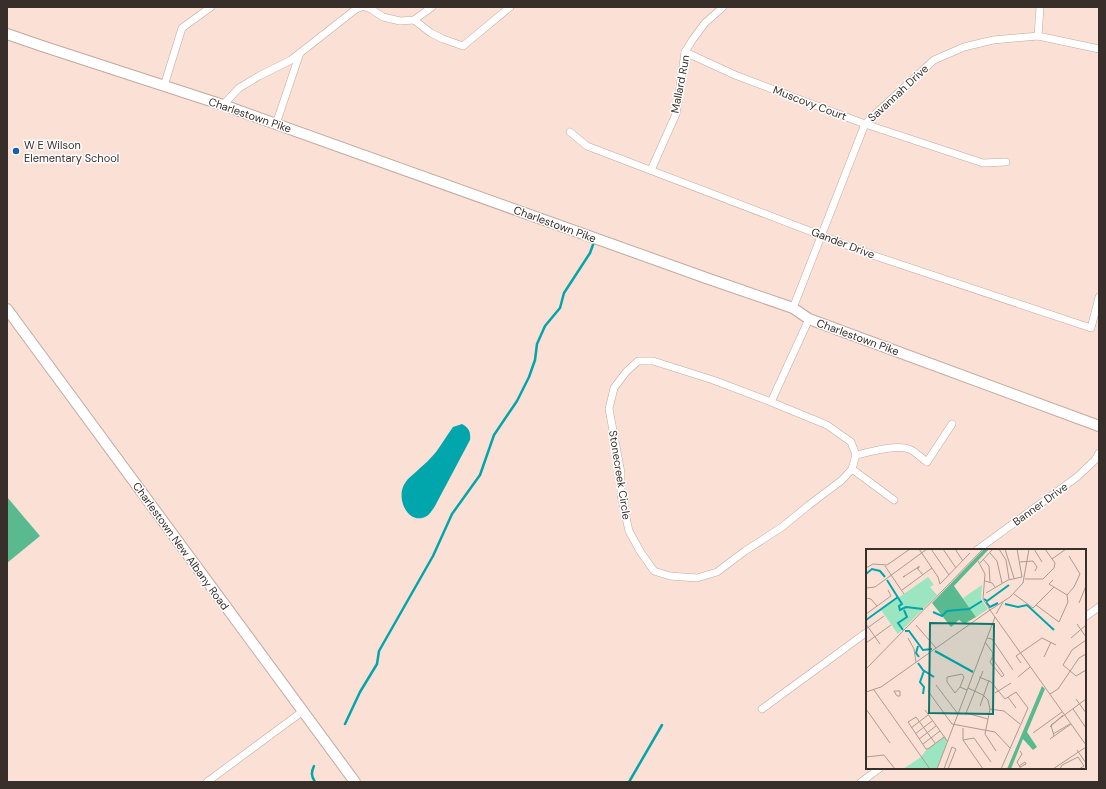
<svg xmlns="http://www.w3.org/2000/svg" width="1106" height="789" viewBox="0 0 1106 789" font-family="'DM Sans',sans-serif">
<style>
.forest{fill:#59ba8f}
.water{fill:#00a6ab}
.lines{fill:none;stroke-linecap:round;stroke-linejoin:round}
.stream{stroke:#00a6ab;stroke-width:2.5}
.street-casing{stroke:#c2a99e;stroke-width:8}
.secondary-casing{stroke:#c2a99e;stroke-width:12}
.street{stroke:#fff;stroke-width:7}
.secondary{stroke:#fff;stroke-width:10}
.poi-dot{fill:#185eae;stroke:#fff;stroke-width:1.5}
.labels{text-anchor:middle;stroke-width:3;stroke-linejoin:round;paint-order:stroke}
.street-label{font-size:11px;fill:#392f2a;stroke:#fff}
.poi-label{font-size:11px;fill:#392f2a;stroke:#fff;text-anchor:start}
.inset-river{fill:none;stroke:#00a6ab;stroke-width:2}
.inset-road{fill:none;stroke:#ad9a91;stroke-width:1}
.view{fill:#0f766e;fill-opacity:0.15;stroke:#0f766e;stroke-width:2}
.inset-edge{fill:none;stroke:#392f2a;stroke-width:2}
</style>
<rect width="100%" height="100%" fill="#fbe1d5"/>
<polygon class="forest" points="7,497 40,536 7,563"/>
<path class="water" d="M 462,424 C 469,428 471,432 470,440 L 435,506 C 433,509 430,514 427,516 C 410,526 397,502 403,487 C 406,479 413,475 419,469 C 425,464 431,458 436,452 C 442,444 447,435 453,427 Z"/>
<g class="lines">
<g class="stream">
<polyline points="345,724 360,692 377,664 379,651 433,556 452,514 480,475 494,435 517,401 529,377 535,360 537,344 545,326 560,308 564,293 590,253 594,242"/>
<path d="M 314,766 C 311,772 311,776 315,782"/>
<polyline points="629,782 662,725"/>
</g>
<defs>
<g id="street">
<polyline points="365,7 371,9 383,17 400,21 414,20 432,7"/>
<polyline points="414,20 431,33 443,39 463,46 510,7"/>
<polyline points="1038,36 1040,7"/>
<polyline points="685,52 735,75 865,124 983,163 1006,162"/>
<polyline points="164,86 182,28 211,7"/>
<polyline points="223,105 239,88 259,76 291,60 356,9 362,7"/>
<polyline points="276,124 300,53"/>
<polyline points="570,132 587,146 875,256 1091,328 1099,297"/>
<polyline points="651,170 676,114 685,52 693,39 705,23 723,7"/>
<polyline points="793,308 865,124 872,117 934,60 964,47 993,40 1038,36 1099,49"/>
<polyline points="771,402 827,425 851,442 856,455 852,469 842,480 809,505 782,527 745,551 717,572 697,578 670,576 654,571 640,551 629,531 621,495 621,473 609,409 614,388 626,372 638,361 653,361 713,380 771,402 809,319"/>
<path d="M 856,455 C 870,452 896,444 909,449 C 915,451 921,458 927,462 L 952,424"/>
<polyline points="852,469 894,500"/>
<polyline points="977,550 1077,477 1095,460 1099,453"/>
<polyline points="1085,617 1099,607"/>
<polyline points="762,709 867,632"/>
<polyline points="207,782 303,711"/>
<polyline points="861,782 880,768"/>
</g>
<g id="secondary">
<polyline points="7,34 42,46 223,105 709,279 793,308 809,319 1099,426"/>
<polyline points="7,309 355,782"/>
</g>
</defs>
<use href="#street" class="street-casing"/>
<use href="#secondary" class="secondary-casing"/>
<use href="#street" class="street"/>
<use href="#secondary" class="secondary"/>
</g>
<circle class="poi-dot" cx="16" cy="151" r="4"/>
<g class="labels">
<g class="street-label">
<text transform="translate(680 84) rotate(-79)" y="4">Mallard Run</text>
<text transform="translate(898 93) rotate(-43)" y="4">Savannah Drive</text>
<text transform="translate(810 103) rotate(21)" y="4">Muscovy Court</text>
<text transform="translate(250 115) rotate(19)" y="4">Charlestown Pike</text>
<text transform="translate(555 224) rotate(20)" y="4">Charlestown Pike</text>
<text transform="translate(843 243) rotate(21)" y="4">Gander Drive</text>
<text transform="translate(858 337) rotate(20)" y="4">Charlestown Pike</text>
<text transform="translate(620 475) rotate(81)" y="4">Stonecreek Circle</text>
<text transform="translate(1040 504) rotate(-36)" y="4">Banner Drive</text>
<text transform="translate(181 546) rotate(54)" y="4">Charlestown New Albany Road</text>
</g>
<g class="poi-label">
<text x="24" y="149">W E Wilson<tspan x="24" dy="13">Elementary School</tspan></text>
</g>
</g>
<g transform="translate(866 549)">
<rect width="220" height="220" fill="#fbe1d5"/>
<path d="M 62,28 L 68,36 L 64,38 L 71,46 L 32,85 L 15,61 ZM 116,36 L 115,50 L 122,60 L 110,68 L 97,49 ZM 79,187 L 81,192 L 71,220 L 37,220 L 55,208 L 60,201 Z" fill="#9be5c1"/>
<path d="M 118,0 L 123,0 L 88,37 L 110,68 L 98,75 L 93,71 L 85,78 L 66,54 ZM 176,137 L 179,140 L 161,183 L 171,198 L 167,201 L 157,190 L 145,220 L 141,220 Z" fill="#59ba8f"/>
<path class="inset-river" d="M 0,25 L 6,20 L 14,22 L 19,28M 21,31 L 36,55 L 33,57 L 34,61 L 40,58 L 57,60M 118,50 L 121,52 L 143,36M 120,53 L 124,58 L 132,54M 139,55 L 152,58 L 161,56 L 188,81M 67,63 L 76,67 L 81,62 L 103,60 L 116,52M 0,71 L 32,48M 37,81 L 32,74 L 41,68 L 38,61M 39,82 L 43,82 L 57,101 L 66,100M 52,97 L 50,104 L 53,108M 69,102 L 107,123M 52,114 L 57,121 L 68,128M 57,145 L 58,138 L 54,133 L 58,122"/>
<path class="inset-road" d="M 53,0 L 72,28 L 74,35 L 104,4M 65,0 L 83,26M 77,0 L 90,19M 89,0 L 97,12M 133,0 L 140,11 L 143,30M 139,0 L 148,29M 168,0 L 176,13M 124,4 L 131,12 L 136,34M 117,10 L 123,17 L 124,33M 186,10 L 200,0M 112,12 L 119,25 L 117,50 L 124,61 L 144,48 L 157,34 L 163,0M 154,13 L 167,12 L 171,18 L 169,22M 114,14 L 127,0M 19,17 L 38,45M 0,19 L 7,15 L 21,16 L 44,0M 51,19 L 53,17 L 53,19 L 51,19 L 57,26M 39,27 L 37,28 L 51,19M 159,30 L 177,30 L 188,19 L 189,14 L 179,0M 187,31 L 183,35 L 201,46M 119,32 L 126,34 L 129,38M 0,39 L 9,38 L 61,0M 36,41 L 66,19M 120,44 L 142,31 L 156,28 L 151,0M 148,45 L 167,59 L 188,38M 201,46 L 208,38 L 214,25 L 203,7M 0,49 L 5,50 L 11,57M 213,54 L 220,37M 170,56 L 193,73 L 202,53 L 201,46M 0,65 L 25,47 L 22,41M 130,65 L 137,53M 0,75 L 14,95M 211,75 L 220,88M 50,76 L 70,99M 0,80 L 18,67M 42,89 L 48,100 L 50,113M 121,89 L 126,90 L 147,121M 205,89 L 220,76M 220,91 L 206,101 L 197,116 L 210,127 L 220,121M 119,93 L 127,104 L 126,109 L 138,126 L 136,128 L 124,113 L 126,109M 0,94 L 25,76M 178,108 L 185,93M 155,114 L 150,107 L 176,89 L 190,96M 0,120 L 117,0M 117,122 L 100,164 L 122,170M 113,128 L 125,133 L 139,150 L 150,143 L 162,159 L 135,220M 152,128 L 164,118M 70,136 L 92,165M 94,138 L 89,144 L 81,133 L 81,128 L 96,125 L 98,128 L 94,138 L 101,141M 102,139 L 117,146 L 122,151 L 124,160 L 119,185 L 130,202M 8,141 L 64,220M 28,142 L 34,142 L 34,147 L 31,147 ZM 62,142 L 86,175 L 129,183 L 144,199M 0,143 L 15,138 L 124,61 L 220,196M 129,144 L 145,134M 184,145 L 192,140 L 213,109 L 220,105M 142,148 L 150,159M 210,150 L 220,164M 114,157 L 123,131M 0,160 L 24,194M 124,160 L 138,162 L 154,175M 207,160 L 220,179M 59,161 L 82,193M 184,178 L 197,166M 45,179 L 62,166M 97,179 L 97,191 L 117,220M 167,184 L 196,163M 49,185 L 66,172M 187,185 L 204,175M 188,187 L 185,176 L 220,150M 53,190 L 70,177M 184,190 L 205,175M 97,191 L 108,189 L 125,213M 69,194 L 50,168 L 42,173 L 60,200 L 62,200 L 78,188M 57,195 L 74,182M 211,201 L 220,214M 154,202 L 156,205 L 151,213 L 155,220M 0,208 L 18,206 L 29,220M 153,217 L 159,213 L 160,215 L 154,218M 71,220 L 129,68M 78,220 L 86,198 L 90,200 L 82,220M 187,220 L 220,198M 194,220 L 196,216 L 212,208 L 218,217 L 213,220"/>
<path class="view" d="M 64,74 L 128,75 L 127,165 L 63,164 Z"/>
<rect width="220" height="220" class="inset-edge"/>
</g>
<rect width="1106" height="789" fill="none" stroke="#392f2a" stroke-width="16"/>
</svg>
